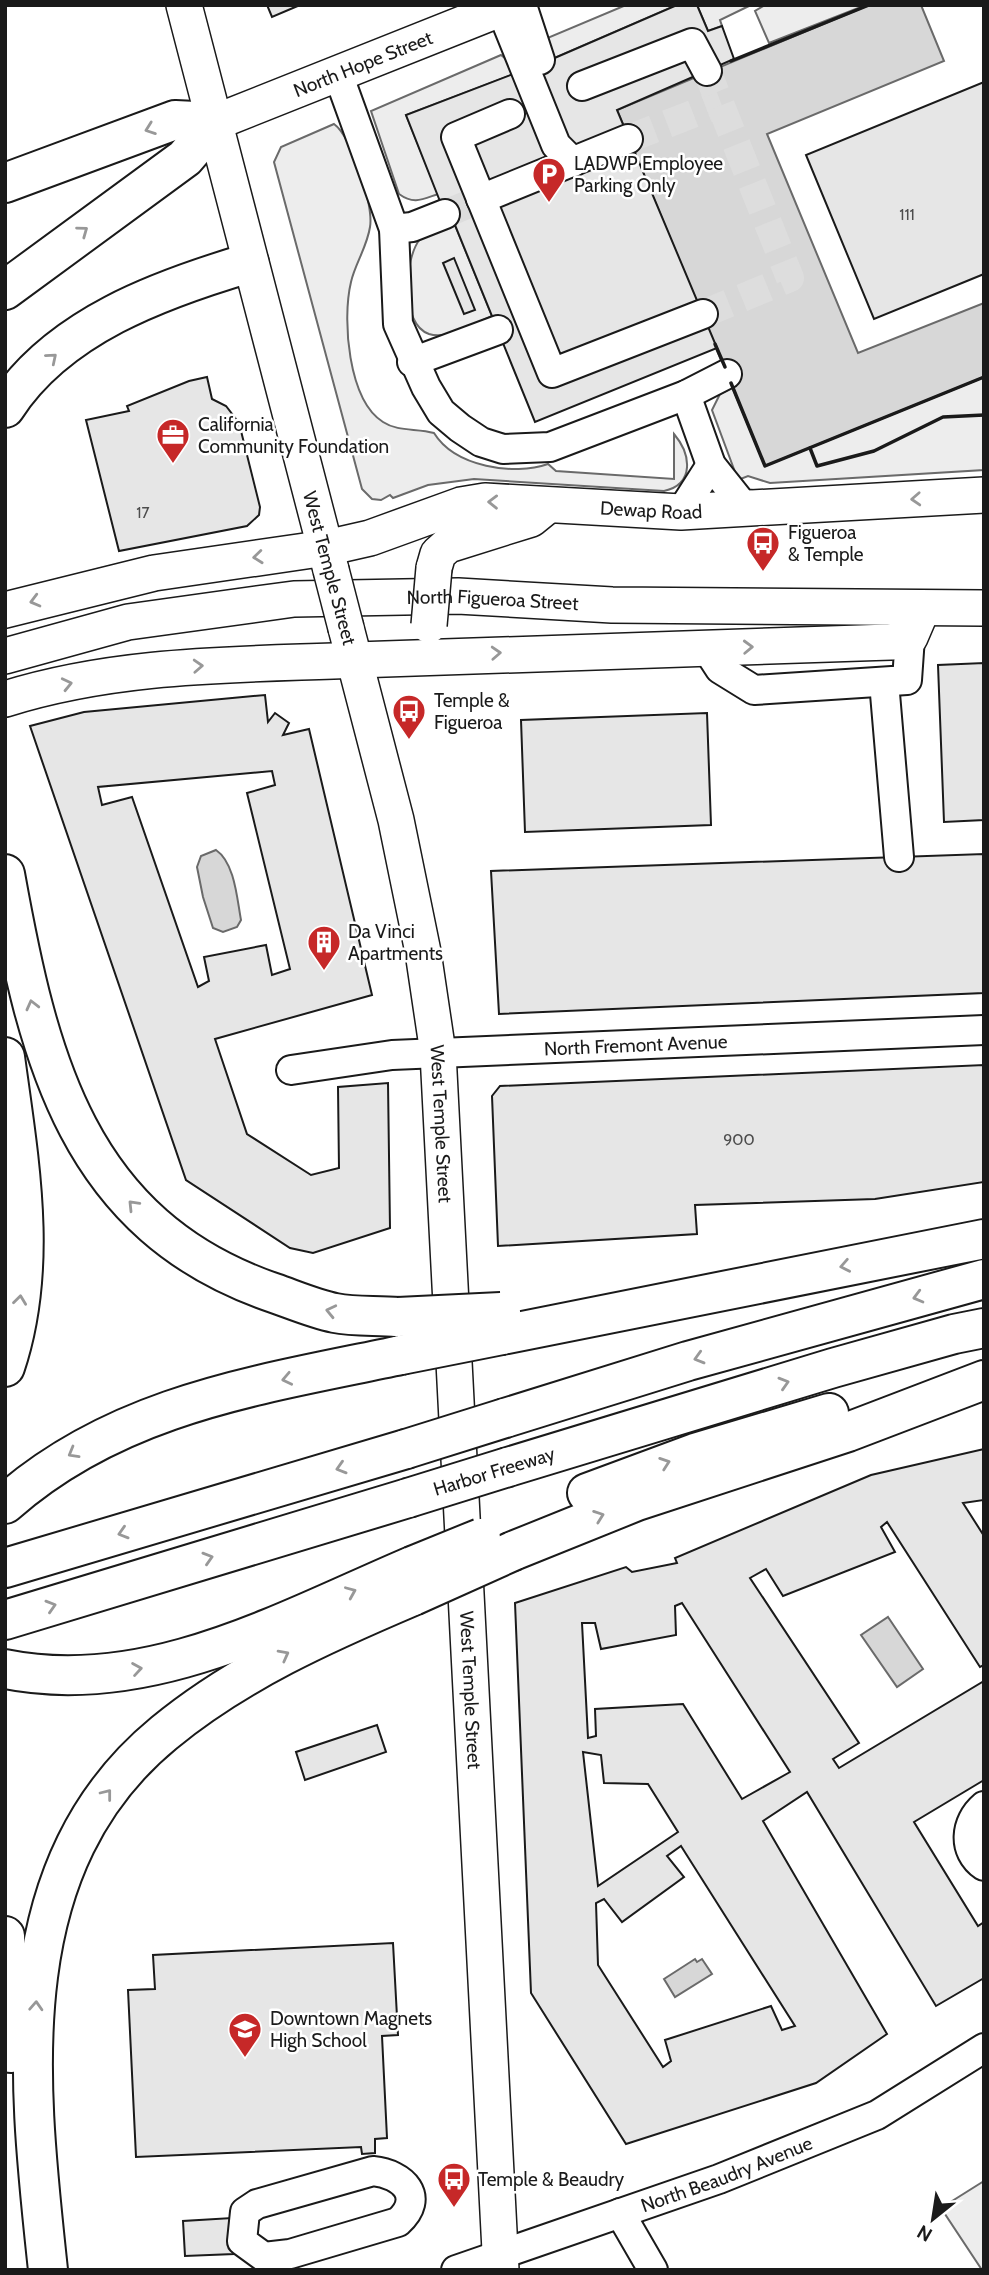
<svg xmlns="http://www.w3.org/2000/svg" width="989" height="2275" viewBox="0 0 989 2275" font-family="Cabin,sans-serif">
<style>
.green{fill:#ededed;stroke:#6a6a6a;stroke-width:2}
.water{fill:#d7d7d7;stroke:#6a6a6a;stroke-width:2}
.building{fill:#e6e6e6;stroke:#1a1a1a;stroke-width:2;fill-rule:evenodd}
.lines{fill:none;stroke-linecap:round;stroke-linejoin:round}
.minor-tunnel{stroke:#ddd;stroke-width:28;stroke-dasharray:28 14;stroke-linecap:butt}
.minor-casing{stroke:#1a1a1a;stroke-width:32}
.major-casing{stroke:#1a1a1a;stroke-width:38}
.highway-casing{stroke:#1a1a1a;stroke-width:42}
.minor{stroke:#fff;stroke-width:28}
.major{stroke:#fff;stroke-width:35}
.highway{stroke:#fff;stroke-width:38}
.major-bridge-casing{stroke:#1a1a1a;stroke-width:38;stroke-linecap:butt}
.highway-bridge-casing{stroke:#1a1a1a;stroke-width:42;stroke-linecap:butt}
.major-bridge{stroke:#fff;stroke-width:35}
.highway-bridge{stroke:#fff;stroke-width:38}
.wall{stroke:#1a1a1a;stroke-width:3.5}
.oneway{stroke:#989898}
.labels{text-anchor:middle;stroke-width:5;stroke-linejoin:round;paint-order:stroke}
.number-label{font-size:16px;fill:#4d4d4d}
.street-label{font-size:19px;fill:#1a1a1a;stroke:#fff}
.poi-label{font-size:19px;fill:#1a1a1a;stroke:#fff;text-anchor:start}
</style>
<rect width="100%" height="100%" fill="#fff"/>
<g class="green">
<polygon points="626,5 677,5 550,60 545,39"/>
<polygon points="697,5 751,5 720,20 722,26 708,31"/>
<polygon points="765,5 866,5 769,43 755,11"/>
<path d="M 501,55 L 506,59 L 514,74 L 406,115 L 438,194 C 423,199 414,205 399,194 L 371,111 Z"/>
<path d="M 334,124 C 352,137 374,205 370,227 C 367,247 355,264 351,282 C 342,319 348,400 383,422 C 398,432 417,428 434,433 C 455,467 514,476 548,464 L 556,471 L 674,479 L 674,434 C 691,454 695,484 664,491 L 474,479 L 428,485 L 393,498 L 390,495 L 381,500 L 372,499 L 362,489 L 274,162 L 281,147 Z"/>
<path d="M 455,225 L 492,316 C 475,323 448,340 429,334 C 400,324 404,259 420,239 Z"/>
<polygon points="984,377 984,470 770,483 748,476 738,480 712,410 720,394 733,387 765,466"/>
<polygon points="984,2181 984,2270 982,2270 941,2208"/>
</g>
<g class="water">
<polygon points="869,5 921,5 944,61 767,134 858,353 984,303 984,377 765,466 617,110"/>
<path d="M 216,850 C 235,863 237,899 241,920 L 237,927 L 223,932 L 213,928 L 203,897 L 197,867 L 201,856 Z"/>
<polygon points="888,1617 923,1669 897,1687 861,1635"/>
<polygon points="695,1959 697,1962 702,1959 712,1974 675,1997 664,1979"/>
</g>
<g class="building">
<polygon points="267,5 300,5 272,17"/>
<polygon points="677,5 697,5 708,31 722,26 734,59 617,110 717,348 535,422 455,225 445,214 406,115 550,60"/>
<polygon points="984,82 984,274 874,319 806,155"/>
<polygon points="454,258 475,310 464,314 443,263"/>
<polygon points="207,377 212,399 226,406 239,423 260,507 259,515 247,526 119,551 86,420 129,411 127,406 189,381"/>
<polygon points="984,663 984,820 944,822 938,665"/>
<path d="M 265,695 L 268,722 L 275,713 L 289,723 L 283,735 L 309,729 L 372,995 L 215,1039 L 247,1134 L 311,1175 L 339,1168 L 338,1087 L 388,1083 L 390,1228 L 313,1253 L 290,1248 L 186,1180 L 30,726 L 84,712 ZM 272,771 L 275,785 L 247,793 L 290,969 L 272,975 L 266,945 L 204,957 L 209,981 L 198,987 L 132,797 L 102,805 L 98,787 Z"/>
<polygon points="707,713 711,825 525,832 521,720"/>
<polygon points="984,854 984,993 499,1014 491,871"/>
<polygon points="984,1065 984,1182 875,1199 695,1205 697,1234 498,1246 492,1096 500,1086"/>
<path d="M 984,1449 L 984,1500 L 963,1503 L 984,1536 L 984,1665 L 980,1667 L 887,1522 L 881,1527 L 895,1552 L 783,1596 L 766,1569 L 750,1578 L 859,1743 L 833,1759 L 839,1768 L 984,1681 L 984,1780 L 914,1822 L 978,1926 L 984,1922 L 984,1978 L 936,2006 L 807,1792 L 763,1821 L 887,2034 L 816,2083 L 626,2144 L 531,1993 L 515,1603 L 626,1567 L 632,1572 L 677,1563 L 675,1558 L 871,1475 ZM 682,1603 L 790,1772 L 742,1799 L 683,1704 L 595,1709 L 596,1736 L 588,1738 L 582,1623 L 595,1623 L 601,1649 L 676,1635 L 675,1606 ZM 583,1752 L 601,1755 L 604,1783 L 648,1784 L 678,1832 L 598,1886 ZM 681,1846 L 795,2026 L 782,2030 L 771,2006 L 665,2040 L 671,2061 L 663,2067 L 598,1965 L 596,1903 L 604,1899 L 622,1922 L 684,1877 L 667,1856 Z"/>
<polygon points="377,1725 386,1752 305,1780 296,1752"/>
<polygon points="393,1943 398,2035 382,2036 387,2138 375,2139 375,2153 362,2154 361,2147 136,2157 128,1990 155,1989 153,1955"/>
<polygon points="232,2218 234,2254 185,2256 183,2221"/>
</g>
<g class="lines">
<g class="minor-tunnel">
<polyline points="628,139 721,103"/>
<polyline points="445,214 481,199"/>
<polyline points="703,314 790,278 707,71"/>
</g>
<defs>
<g id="minor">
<polyline points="522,5 540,60"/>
<polyline points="501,9 556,145 573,162"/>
<polyline points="338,74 394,229 398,324 426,387 441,412 460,428 481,442 503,449 550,447 686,395 727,374"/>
<polyline points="582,86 692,43 707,71"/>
<polyline points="510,114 456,137 552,373 703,314"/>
<polyline points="481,199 628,139"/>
<polyline points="394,229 412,227 445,214"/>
<polyline points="412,362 498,330"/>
<polyline points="686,395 711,465 742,504 761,506"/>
<polyline points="681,512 711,465"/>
<polyline points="707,649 720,669 754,690 907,680 910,637"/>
<polyline points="884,682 899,857"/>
<path id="s1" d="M 291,1070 L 392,1055 L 984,1030"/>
<path d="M 984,1806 C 965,1822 962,1851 984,1866"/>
<path d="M 373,2171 C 403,2174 426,2197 398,2222 L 290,2254 L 264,2257 L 242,2241 L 245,2212 L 257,2204 Z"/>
<polyline points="620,2213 653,2270"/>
<path id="s2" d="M 456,2270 L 719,2179 L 877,2115 L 984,2048"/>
</g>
<g id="major">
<polyline points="184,5 331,570"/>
<path id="s3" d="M 216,122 L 510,5"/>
<polyline points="434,568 438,554 448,545 531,519 547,506"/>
<path id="s4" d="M 5,610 L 154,573 L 326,548 L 370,538 L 461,505 L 485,501 L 681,512 L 984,495"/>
<path id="s5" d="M 346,628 L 396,820 L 423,952 L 438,1053 L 501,2270"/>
<path id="s6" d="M 5,656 L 128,622 L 294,599 L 458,596 L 612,605 L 984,608"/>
<path d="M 5,699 C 120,663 238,665 356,660 C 535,653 713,648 891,642 L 910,637 L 922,609"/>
</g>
<g id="highway">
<polyline points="5,183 175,120 216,122"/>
<polyline points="5,290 185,158 216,122"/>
<path d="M 5,408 C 58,326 161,289 249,263"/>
<path d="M 5,874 C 38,1057 77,1226 274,1293 C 294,1300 315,1309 335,1313 C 355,1317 378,1315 398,1317"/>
<path d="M 5,1057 C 19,1160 39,1266 5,1367"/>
<polyline points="502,1335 984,1239"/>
<polyline points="505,1418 688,1361 984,1279"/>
<polyline points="508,1467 833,1368 954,1334 984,1328"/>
<polyline points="587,1493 695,1453 829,1413"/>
<path d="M 5,1504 C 118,1404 259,1385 401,1355"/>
<polyline points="513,1551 637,1501 848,1432 984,1380"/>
<polyline points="5,1568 406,1449"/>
<polyline points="5,1620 408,1498"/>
<path d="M 5,1669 C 148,1698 285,1620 412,1566"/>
<polyline points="5,1936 11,2053"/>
<path d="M 48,2270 C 28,2083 1,1867 164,1733 C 238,1672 326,1633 413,1596"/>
</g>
</defs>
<use href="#minor" class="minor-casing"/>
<use href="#major" class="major-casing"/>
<use href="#highway" class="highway-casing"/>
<use href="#minor" class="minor"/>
<use href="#major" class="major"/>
<use href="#highway" class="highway"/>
<defs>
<g id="major-bridge">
<polyline points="331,570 346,628"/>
<polyline points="429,625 434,568"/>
</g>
<g id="highway-bridge">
<polyline points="398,1317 501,1312"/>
<polyline points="401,1355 502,1335"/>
<polyline points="406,1449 505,1418"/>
<polyline points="408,1498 508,1467"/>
<polyline points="412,1566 481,1538"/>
<polyline points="413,1596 513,1551"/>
</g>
</defs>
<use href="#major-bridge" class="major-bridge-casing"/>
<use href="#highway-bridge" class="highway-bridge-casing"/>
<use href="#major-bridge" class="major-bridge"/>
<use href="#highway-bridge" class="highway-bridge"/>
<g class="wall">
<polyline points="731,61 869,5"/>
<polyline points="715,344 725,367"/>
<polyline points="731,383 765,466 984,377"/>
<polyline points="810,448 817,466 874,451 943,417 984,415"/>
</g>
</g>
<defs><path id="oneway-chevron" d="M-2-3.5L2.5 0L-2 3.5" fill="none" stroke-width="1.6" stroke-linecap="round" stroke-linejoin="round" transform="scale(1.75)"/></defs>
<g class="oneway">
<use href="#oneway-chevron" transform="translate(150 129) rotate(160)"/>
<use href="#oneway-chevron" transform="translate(83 231) rotate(-36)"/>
<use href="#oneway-chevron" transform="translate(52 358) rotate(-40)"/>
<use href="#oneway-chevron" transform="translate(916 499) rotate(177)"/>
<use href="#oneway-chevron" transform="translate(493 502) rotate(-179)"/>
<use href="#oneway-chevron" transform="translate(258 557) rotate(174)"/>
<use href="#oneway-chevron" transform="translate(35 601) rotate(165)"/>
<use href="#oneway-chevron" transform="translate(748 647) rotate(-2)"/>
<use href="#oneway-chevron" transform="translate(496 653) rotate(-3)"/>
<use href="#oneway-chevron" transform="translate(198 666) rotate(-3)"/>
<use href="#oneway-chevron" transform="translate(67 684) rotate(-13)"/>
<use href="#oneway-chevron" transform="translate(32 1005) rotate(-104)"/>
<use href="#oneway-chevron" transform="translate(133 1205) rotate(-134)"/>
<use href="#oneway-chevron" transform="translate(845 1266) rotate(169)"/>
<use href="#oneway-chevron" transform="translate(918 1297) rotate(165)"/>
<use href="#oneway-chevron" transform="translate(20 1300) rotate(-83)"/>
<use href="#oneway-chevron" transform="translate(331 1311) rotate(-167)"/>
<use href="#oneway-chevron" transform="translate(699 1358) rotate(164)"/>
<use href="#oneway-chevron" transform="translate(287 1379) rotate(168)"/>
<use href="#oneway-chevron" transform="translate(784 1383) rotate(-17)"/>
<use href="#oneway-chevron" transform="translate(73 1453) rotate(150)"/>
<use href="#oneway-chevron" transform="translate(665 1463) rotate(-19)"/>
<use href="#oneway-chevron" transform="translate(341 1468) rotate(163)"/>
<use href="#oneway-chevron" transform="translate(599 1516) rotate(-20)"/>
<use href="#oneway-chevron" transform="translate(123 1533) rotate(163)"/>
<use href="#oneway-chevron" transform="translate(208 1558) rotate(-17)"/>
<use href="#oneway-chevron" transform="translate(351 1592) rotate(-23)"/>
<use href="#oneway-chevron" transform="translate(51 1606) rotate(-17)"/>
<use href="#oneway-chevron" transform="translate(284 1655) rotate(-28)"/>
<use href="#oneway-chevron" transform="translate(137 1669) rotate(-9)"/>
<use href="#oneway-chevron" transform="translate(107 1794) rotate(-52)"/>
<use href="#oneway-chevron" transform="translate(36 2006) rotate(-87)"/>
</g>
<defs>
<symbol id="parking-pin" viewBox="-11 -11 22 30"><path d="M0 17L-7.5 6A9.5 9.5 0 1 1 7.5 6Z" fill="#c62828" stroke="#fff"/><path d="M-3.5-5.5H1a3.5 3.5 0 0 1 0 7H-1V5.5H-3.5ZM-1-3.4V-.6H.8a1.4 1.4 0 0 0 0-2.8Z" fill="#fff"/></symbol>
<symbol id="office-pin" viewBox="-11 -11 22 30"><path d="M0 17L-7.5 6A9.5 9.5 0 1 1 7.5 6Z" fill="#c62828" stroke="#fff"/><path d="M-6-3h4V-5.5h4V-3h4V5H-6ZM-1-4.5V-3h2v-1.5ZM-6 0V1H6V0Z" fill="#fff"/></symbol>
<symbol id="bus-pin" viewBox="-11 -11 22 30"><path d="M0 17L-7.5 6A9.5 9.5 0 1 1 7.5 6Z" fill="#c62828" stroke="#fff"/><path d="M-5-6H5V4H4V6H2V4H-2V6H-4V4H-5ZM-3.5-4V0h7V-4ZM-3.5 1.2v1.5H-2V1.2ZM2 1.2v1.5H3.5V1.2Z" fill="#fff"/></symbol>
<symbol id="building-pin" viewBox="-11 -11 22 30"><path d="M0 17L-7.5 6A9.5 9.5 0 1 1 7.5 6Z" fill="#c62828" stroke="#fff"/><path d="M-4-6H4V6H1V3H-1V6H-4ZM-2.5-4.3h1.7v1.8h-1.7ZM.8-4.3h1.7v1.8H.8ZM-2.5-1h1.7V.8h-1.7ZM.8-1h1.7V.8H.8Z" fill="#fff"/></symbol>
<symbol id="school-pin" viewBox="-11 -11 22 30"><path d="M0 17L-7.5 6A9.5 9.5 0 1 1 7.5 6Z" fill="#c62828" stroke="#fff"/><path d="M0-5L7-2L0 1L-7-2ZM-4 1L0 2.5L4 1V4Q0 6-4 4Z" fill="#fff"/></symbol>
</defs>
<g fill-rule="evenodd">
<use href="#parking-pin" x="530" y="155" width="38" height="52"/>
<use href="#office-pin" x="154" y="416" width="38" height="52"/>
<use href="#bus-pin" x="744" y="524" width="38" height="52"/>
<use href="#bus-pin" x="390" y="692" width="38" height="52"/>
<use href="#building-pin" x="305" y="923" width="38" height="52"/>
<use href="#school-pin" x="226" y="2010" width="38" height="52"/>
<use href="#bus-pin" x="435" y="2160" width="38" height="52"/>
</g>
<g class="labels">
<g class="number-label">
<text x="907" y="220">111</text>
<text x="143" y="518">17</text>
<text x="739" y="1145">900</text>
</g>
<g class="street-label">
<text dy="7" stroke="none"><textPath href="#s3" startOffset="158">North Hope Street</textPath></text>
<text dy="7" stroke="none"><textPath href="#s4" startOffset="660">Dewap Road</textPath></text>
<text transform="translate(330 568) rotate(75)" y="7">West Temple Street</text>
<text dy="7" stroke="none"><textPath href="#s6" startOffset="494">North Figueroa Street</textPath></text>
<text dy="7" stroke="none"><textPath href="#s1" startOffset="346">North Fremont Avenue</textPath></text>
<text dy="7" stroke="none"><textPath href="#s5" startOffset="506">West Temple Street</textPath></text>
<text transform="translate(494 1471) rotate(-17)" y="7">Harbor Freeway</text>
<text dy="7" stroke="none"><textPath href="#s5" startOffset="1073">West Temple Street</textPath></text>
<text dy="7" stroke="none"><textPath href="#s2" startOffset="287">North Beaudry Avenue</textPath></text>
</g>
<g class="poi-label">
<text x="574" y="170">LADWP Employee<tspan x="574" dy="22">Parking Only</tspan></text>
<text x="198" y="431">California<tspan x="198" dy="22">Community Foundation</tspan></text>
<text x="788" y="539">Figueroa<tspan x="788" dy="22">&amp; Temple</tspan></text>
<text x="434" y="707">Temple &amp;<tspan x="434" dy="22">Figueroa</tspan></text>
<text x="348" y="938">Da Vinci<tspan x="348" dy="22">Apartments</tspan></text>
<text x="270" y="2025">Downtown Magnets<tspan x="270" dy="22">High School</tspan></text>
<text x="478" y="2186">Temple &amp; Beaudry</text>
</g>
</g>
<rect width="989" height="2275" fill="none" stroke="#1a1a1a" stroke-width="14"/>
<g transform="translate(933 2219) rotate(210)" stroke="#ffffff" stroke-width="5" paint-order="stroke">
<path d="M0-5L12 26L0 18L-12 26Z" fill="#1a1a1a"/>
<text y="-10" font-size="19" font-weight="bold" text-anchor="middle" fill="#1a1a1a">N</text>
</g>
</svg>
